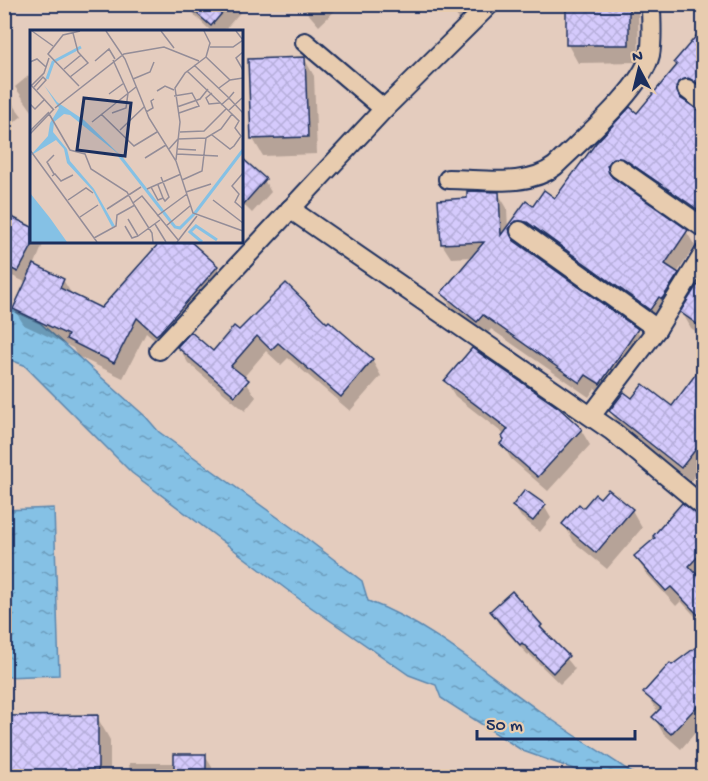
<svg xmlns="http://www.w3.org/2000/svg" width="708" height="781" viewBox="0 0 708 781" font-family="'Gochi Hand',sans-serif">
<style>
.water{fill:url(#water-ripples);stroke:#5b87af;stroke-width:1.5}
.shadow{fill:#0003}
.building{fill:url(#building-cross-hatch);stroke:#1b2f5e;stroke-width:1.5}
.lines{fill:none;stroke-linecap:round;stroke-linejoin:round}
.minor-casing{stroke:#1b2f5e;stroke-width:22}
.minor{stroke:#e8ccaf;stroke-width:18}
.inset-river{fill:none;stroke:#85c1e5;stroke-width:3}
.inset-road{fill:none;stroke:#948d98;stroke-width:1.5}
.view{fill:#1b2f5e;fill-opacity:0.15;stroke:#1b2f5e;stroke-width:3}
.inset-edge{fill:none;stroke:#1b2f5e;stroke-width:3}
</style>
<defs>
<pattern id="water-ripples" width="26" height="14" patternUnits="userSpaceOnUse" patternTransform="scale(1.5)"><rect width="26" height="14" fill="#85c1e5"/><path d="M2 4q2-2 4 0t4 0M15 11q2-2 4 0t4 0" fill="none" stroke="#6c9dbd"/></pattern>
<pattern id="building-cross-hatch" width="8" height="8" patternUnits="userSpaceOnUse" patternTransform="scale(1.5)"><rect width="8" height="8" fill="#d5cafc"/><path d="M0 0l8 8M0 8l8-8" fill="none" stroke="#b6aeda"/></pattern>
</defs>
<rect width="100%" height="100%" fill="#e4ccbe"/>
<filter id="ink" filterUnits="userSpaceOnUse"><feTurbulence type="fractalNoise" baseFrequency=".0167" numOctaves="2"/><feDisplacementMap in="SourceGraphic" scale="12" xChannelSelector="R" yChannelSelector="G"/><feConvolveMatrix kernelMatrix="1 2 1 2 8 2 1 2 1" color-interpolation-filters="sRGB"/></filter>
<g filter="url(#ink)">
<g class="water">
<path d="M 5,307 L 40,323 L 146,417 L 159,432 L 298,532 L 362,581 L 368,601 C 432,625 483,671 538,710 C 570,733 604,754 637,776 L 593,776 L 523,751 L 441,698 L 436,685 L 409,675 L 302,601 L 132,473 L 24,365 L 5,358 Z"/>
<polygon points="54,508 59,675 5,677 5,510"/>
</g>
<g class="shadow">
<polygon points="188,4 240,4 243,9 223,32 212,32 195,16"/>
<polygon points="300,4 342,4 319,26"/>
<polygon points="447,4 487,4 463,24"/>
<polygon points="568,4 643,4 638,6 639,62 578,63 568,45"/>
<polygon points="696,4 704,4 704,17 699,7"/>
<polygon points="704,30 704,94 685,97 685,103 704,113 704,221 616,177 616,182 686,231 695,246 677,273 686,288 659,324 518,240 518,245 637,330 645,345 608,398 595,388 589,397 491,329 486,336 451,307 443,293 473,257 451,258 442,244 468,199 498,193 507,208 508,229 527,203 533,208 555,200 637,115"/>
<polygon points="304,58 314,76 317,154 263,156 253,139"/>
<polygon points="32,73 32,111 15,87"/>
<polygon points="4,92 22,116 4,131"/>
<polygon points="242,160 264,180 271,192 252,213 242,203"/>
<polygon points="4,230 32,242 44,242 34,266 63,280 73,296 101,310 162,242 188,242 217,267 226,283 166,350 146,333 123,378 77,356 73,348 24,325 14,309 27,283 4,272"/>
<polygon points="704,279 704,337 691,328 682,312"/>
<polygon points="327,325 372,360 381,376 350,411 288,358 281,365 266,351 243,378 256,397 245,411 188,363 179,347 213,353 239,332"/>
<polygon points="704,366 704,463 690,482 619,426 610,411 632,401 672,409"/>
<polygon points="446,381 581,430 590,445 548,491 511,459 502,444 505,435 455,396"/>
<polygon points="514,506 544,506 551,518 540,532 521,517"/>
<polygon points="584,510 632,510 642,528 607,569 574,542 564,524"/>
<polygon points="704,518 704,575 699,580 704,584 704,626 681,601 676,606 645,572 636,557"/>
<polygon points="492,611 541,626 575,669 560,684 529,654 528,655 498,623"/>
<polygon points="704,643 704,715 698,720 701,726 681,749 663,733 654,717 658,712 645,693"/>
<polygon points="97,717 110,740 110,776 4,776 4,718"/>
<polygon points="205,756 212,767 212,776 130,776 129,763 176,763"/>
</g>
<g class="building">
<polygon points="186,4 230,4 211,26"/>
<rect x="566" y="4" width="63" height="41"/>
<polygon points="704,27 704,87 688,78 678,82 676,88 680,98 704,113 704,206 700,211 624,159 614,158 607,166 612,177 688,230 665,264 679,273 662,299 659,297 650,310 527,222 516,221 509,229 513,240 638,329 600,384 586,375 580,383 483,315 477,322 441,293 484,242 441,244 438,200 467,198 467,191 499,192 501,235 526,201 533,206 544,190 555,198 596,143 630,107 637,113 677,65 674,62"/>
<polygon points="305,57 308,137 251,139 248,59"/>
<polygon points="242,158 266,179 242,206"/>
<polygon points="10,216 32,227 32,246 18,272 4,265 4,227"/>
<polygon points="160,242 191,242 218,266 160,332 156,335 137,318 114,363 66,339 68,335 13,309 34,264 64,279 60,288 101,308"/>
<polygon points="286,283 327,323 329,321 373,359 341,397 278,343 271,350 257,336 231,366 249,380 235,396 177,347 191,332 213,351 234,326 239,330"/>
<polygon points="697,285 704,289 704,329 680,312"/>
<polygon points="472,348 559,408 582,429 538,477 500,444 504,439 502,437 508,429 444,381"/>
<polygon points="704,363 704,439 681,468 609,411 624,392 632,398 643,384 672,406"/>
<polygon points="608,489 633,509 596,553 562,524 579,504 583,508 595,494 600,498"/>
<polygon points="525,490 546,505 533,521 512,506"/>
<polygon points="682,503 704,518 704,550 689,566 704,582 704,621 671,587 666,591 634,556 655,538 653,536"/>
<polygon points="512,591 542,625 540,627 569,656 553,673 522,643 520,645 490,611"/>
<polygon points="704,641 704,699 671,734 652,717 661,708 643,693 670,663 672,665"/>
<polygon points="98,715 98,771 4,771 4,716"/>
<rect x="174" y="754" width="32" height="23"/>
</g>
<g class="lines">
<defs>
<g id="minor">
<polyline points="305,42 384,109"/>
<polyline points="687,89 704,102"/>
<polyline points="618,168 704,228"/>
<path d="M 448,179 C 482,179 527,188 555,166 C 580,141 642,89 650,55 C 653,39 651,21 651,4"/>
<polyline points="290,209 612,431 704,507"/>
<polyline points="520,231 657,329"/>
<polyline points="159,350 384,109 490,4"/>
<polyline points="591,416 657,329 704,253"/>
</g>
</defs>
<use href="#minor" class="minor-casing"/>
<use href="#minor" class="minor"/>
</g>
</g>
<g transform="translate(30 30)">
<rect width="213" height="213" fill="#e4ccbe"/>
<path d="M 14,55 L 27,72 L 54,90 L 91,126 L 40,85 L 34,84 L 24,92 L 23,102 L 37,119 L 40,131 L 64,159 L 85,196 L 82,197 L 63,161 L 37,133 L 34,119 L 26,110 L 0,126 L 18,106 L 20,93 L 29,78 ZM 0,163 L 20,188 L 37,212 L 0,212 Z" fill="#85c1e5"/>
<path class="inset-river" d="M 17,49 L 23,32 L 51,17M 89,125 L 145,197 L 150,198 L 165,183M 165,183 L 213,120M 172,212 L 160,202 L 166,196 L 187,210"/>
<path class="inset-road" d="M 2,1 L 23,16M 76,1 L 95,29 L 119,88 L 146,131 L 163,183 L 213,201M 131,1 L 144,18M 174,1 L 180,13 L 176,27M 180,17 L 203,17 L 213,10 L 206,1M 213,22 L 206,28 L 213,40M 176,27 L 200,50M 65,31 L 79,19 L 85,29M 0,32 L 7,29 L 16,37M 164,35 L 199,68 L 204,62M 34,39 L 51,25M 40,47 L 58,33 L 48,22 L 43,3M 103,49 L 120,42 L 124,32M 0,54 L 24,80 L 21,77M 2,55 L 14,43 L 19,28M 49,56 L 18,24 L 33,5 L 50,1M 4,57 L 13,47 L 16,50 L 7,60M 189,58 L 200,50 L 213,48M 127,61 L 135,56 L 144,60M 182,63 L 176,68 L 179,74 L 190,73M 79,64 L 94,53M 144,66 L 162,63 L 169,76 L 149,83M 0,74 L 5,79 L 15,69M 191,75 L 199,68 L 213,83M 147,77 L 170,69 L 178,59M 25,78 L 94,24 L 134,17 L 169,31M 198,81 L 212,68M 18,82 L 40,120 L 55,124 L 61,139 L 97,162 L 103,173M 116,82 L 123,78 L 121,71 L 124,69M 82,83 L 96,78 L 98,63 L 83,30M 71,84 L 104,116 L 127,102M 62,92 L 106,57M 90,100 L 114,77M 0,101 L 18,83M 150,102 L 174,101 L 196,79M 0,104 L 23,80M 182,105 L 200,119 L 204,116 L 211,106 L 205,98 L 209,91 L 202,84M 139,119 L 148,109 L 176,108 L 191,99 L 202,84 L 157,41M 148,119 L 166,120M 0,120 L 67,212M 147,124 L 188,126M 115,128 L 136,115M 146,130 L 150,92 L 145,58 L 155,43 L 176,27M 213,143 L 202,156 L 209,164 L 205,172 L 213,179M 24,144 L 17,132 L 24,125M 22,146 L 25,144 L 31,151 L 43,145M 131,147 L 139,167 L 135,171 L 133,168M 152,150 L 172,141 L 176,108M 121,157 L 128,170 L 133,168 L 128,155M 117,159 L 151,144M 156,162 L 181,154M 38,170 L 56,158 L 63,163M 183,170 L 213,193M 77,179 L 111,157M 127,186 L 157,164M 50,187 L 68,175M 98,189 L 108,206 L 130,190M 125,194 L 136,212M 95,196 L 102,208 L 108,206M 136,196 L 160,176M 64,208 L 86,196 L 87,185 L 105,175M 123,212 L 122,203 L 103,173 L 112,166 L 149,211M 147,212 L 167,186"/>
<path class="view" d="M 54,68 L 101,73 L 95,126 L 47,120 Z"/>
<rect width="213" height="213" class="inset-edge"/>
</g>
<rect width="708" height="781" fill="none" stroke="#e8ccaf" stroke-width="24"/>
<rect x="12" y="12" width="684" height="757" fill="none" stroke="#1b2f5e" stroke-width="2" filter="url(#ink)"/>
<g transform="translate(639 69) rotate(353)" stroke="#e8ccaf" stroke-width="4.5" paint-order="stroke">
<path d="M0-4.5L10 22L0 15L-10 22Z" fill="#1b2f5e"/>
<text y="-9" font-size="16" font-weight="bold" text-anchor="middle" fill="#1b2f5e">N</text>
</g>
<path d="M477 730v9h158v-9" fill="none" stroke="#1b2f5e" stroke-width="3"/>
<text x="486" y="730" font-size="18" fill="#1b2f5e" stroke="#e8ccaf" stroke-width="4.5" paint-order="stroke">50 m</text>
</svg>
